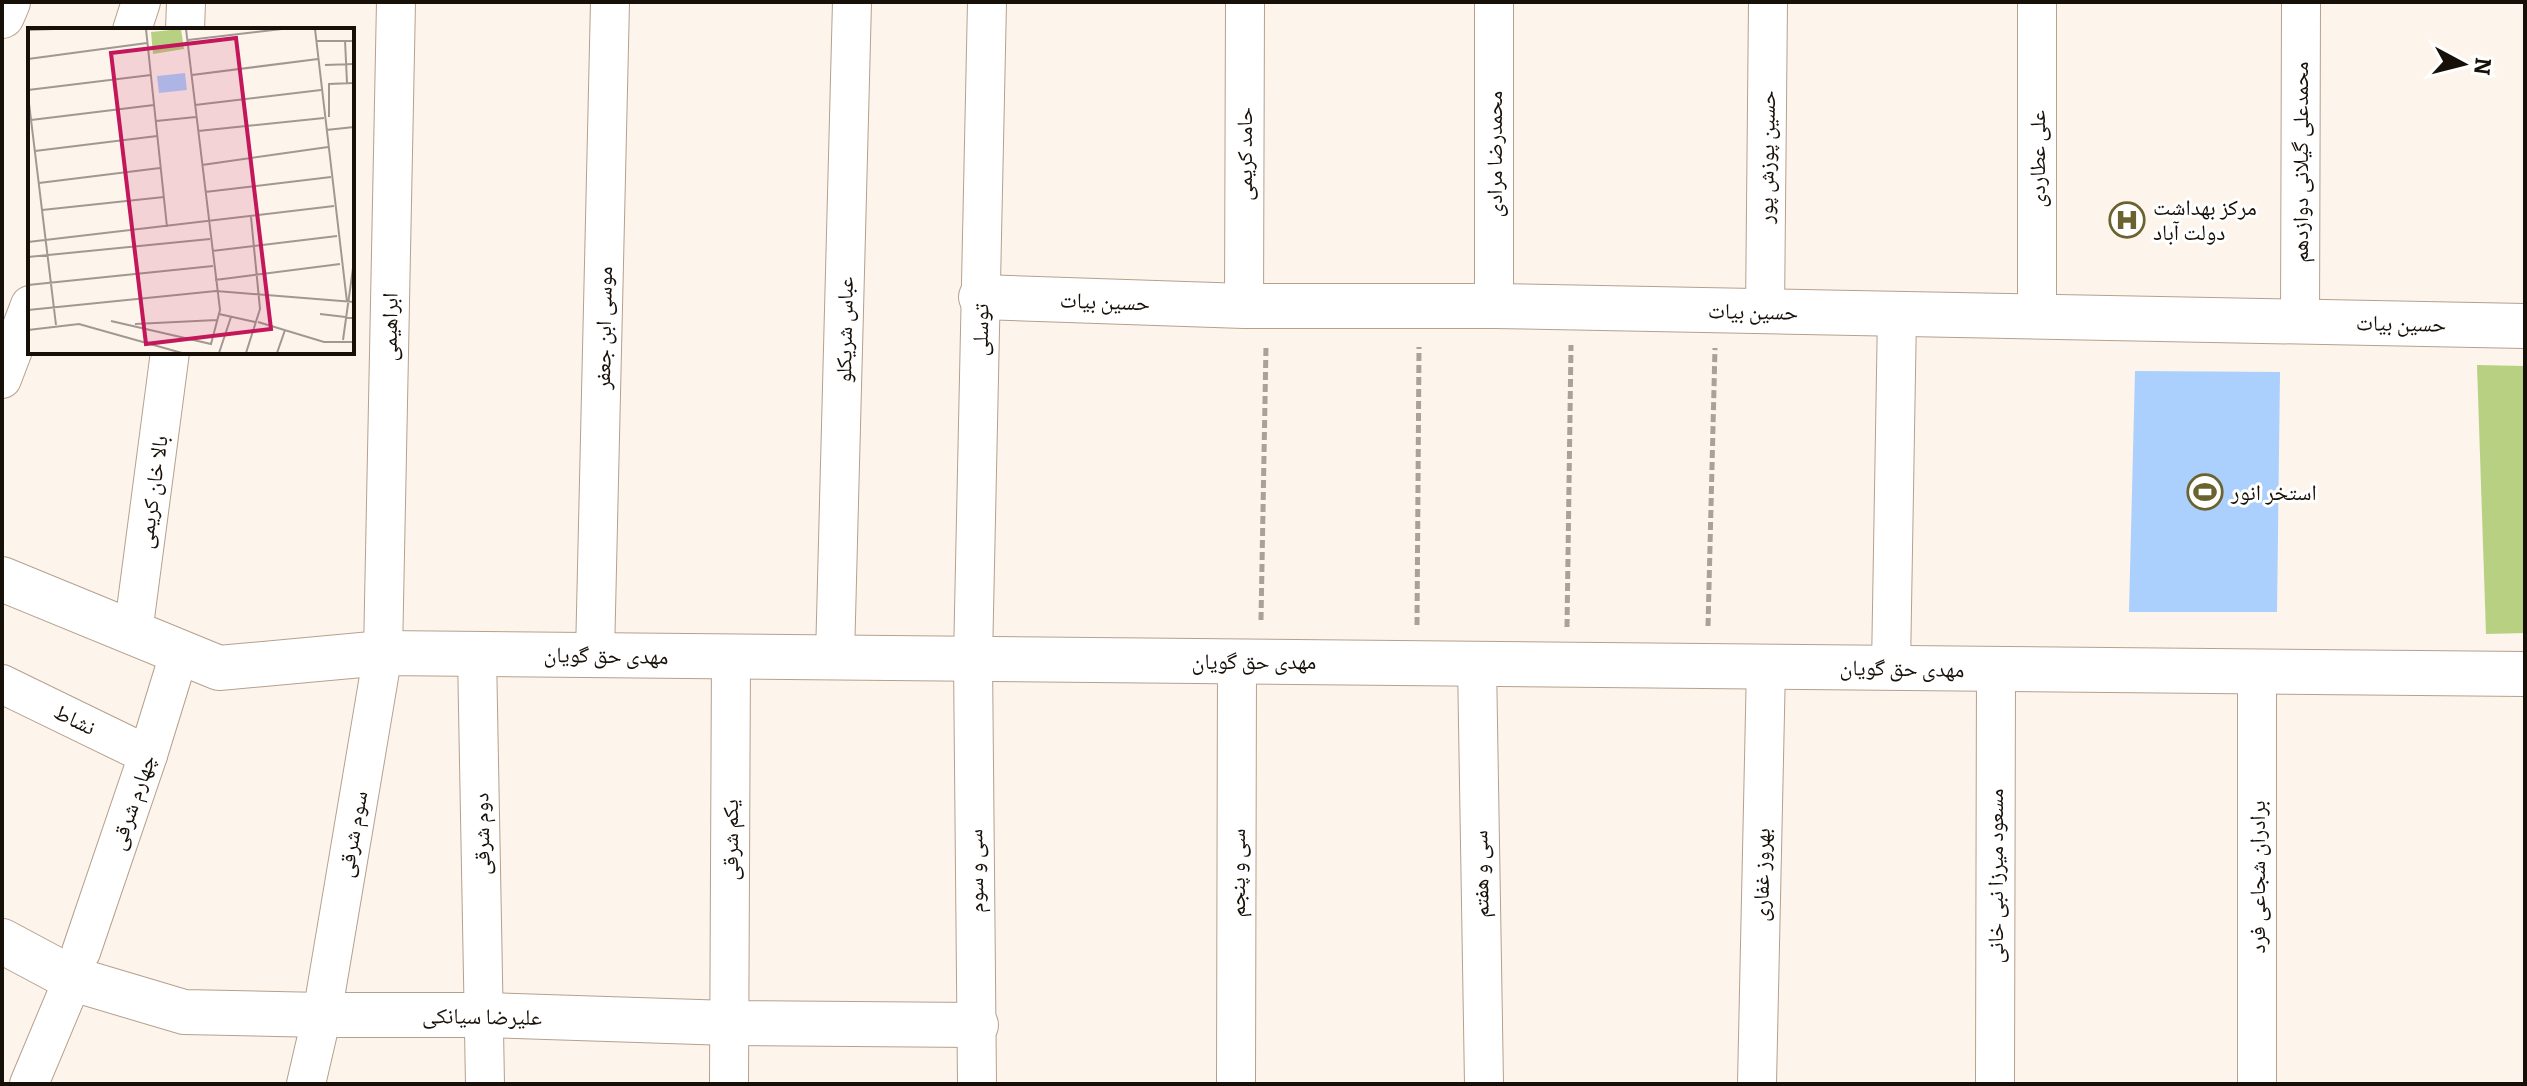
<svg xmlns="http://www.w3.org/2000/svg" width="2527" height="1086" viewBox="0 0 2527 1086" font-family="Bitter,'Noto Naskh Arabic',serif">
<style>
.green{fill:#b8d081}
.water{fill:#abd0fd}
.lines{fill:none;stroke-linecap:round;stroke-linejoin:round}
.minor-casing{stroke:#b5a08e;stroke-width:40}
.tertiary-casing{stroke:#b5a08e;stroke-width:46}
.path{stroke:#aaa29a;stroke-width:5;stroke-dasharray:8 4;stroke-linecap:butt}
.minor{stroke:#fff;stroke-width:38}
.tertiary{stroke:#fff;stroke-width:44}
.labels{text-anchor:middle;stroke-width:6;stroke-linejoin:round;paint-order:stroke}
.street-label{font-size:22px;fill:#171009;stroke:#fff}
.poi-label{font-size:22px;fill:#171009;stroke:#fff;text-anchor:start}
.inset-road{fill:none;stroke:#a19991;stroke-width:2}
.view{fill:#c2185b;fill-opacity:0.15;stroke:#c2185b;stroke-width:4}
.inset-edge{fill:none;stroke:#171009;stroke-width:4}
</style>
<rect width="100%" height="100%" fill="#fdf4ec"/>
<polygon class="green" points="2477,365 2525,366 2525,633 2486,634"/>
<polygon class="water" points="2135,371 2280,372 2277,612 2129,612"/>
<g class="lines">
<defs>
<g id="minor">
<polyline points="1494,2 1494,306"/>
<polyline points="132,30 141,2"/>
<polyline points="185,30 186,2"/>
<polyline points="1244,306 1245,2"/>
<polyline points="1765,312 1768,2"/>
<polyline points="2037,316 2037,2"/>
<polyline points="2300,322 2301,2"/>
<polyline points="2,379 30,305"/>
<polyline points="133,633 170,352"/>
<polyline points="477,654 485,1084"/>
<polyline points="595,655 610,2"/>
<polyline points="835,657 852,2"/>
<polyline points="1477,663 1484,1084"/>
<polyline points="1891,667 1897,314"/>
<polyline points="2257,671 2257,1084"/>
<polyline points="2,684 148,755"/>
<polyline points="81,952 148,755 180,651"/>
<polyline points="29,1084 73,979"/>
<polyline points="306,1084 322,1015 383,653 396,2"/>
<polyline points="729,1084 731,656"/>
<polyline points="977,1084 973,659 987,2"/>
<polyline points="1236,1084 1237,661"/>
<polyline points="1757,1084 1766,666"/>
<polyline points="1995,1084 1996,669"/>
</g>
<g id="tertiary">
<polyline points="2,16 8,2"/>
<polyline points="981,297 1244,306 1494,306 2525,326"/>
<polyline points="2,579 219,668 383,653 2525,674"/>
<polyline points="2,941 73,979 184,1012 322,1015 485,1015 729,1023 976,1025"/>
</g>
</defs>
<use href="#minor" class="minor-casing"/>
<use href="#tertiary" class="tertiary-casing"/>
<g class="path">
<polyline points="1261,620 1266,346"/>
<polyline points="1417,625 1419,347"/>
<polyline points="1708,626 1715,348"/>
<polyline points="1567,627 1571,345"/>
</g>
<use href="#minor" class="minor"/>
<use href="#tertiary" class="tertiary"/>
</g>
<defs>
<symbol id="hospital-ring" viewBox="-11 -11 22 22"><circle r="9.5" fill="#fff" stroke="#6b632f" stroke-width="1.5"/><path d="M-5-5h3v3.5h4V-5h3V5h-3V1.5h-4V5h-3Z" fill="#6b632f"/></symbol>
<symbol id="stadium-ring" viewBox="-11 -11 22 22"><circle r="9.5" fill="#fff" stroke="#6b632f" stroke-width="1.5"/><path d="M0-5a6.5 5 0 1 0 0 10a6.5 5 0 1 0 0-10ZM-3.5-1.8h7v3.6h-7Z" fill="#6b632f"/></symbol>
</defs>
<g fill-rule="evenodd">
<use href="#hospital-ring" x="2107" y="200" width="40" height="40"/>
<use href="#stadium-ring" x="2185" y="472" width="40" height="40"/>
</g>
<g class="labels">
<g class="street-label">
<text transform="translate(1244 154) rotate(-90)" y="8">حامد کریمی</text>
<text transform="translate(1494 154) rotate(-90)" y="8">محمدرضا مرادی</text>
<text transform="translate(1766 157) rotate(-89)" y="8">حسین پوزش پور</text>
<text transform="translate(2037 159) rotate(-90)" y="8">علی عطاردی</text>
<text transform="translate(2300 162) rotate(-90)" y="8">محمدعلی گیلانی دوازدهم</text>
<text transform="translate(1105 301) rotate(2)" y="8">حسین بیات</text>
<text transform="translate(1753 311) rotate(1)" y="8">حسین بیات</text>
<text transform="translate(2401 323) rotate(1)" y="8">حسین بیات</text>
<text transform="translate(389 327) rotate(-89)" y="8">ابراهیمی</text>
<text transform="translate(603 328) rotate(-89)" y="8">موسی ابن جعفر</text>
<text transform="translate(844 330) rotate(-89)" y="8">عباس شریکلو</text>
<text transform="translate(980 330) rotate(-89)" y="8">توسلی</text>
<text transform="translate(152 492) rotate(-82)" y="8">بالا خان کریمی</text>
<text transform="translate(606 655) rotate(1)" y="8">مهدی حق گویان</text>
<text x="1254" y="669">مهدی حق گویان</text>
<text transform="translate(1902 668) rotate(1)" y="8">مهدی حق گویان</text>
<text transform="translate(75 719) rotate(26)" y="8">نشاط</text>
<text transform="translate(132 802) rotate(-71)" y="8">چهارم شرقی</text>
<text transform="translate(352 834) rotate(-80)" y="8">سوم شرقی</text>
<text transform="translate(481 834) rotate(-91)" y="8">دوم شرقی</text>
<text transform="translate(730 840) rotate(-90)" y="8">یکم شرقی</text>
<text transform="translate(975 871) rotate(-91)" y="8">سی و سوم</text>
<text transform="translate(1237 873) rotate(-90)" y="8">سی و پنجم</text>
<text transform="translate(1480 874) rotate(-91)" y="8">سی و هفتم</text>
<text transform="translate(1761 875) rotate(-89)" y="8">بهروز غفاری</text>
<text transform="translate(1995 876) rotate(-90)" y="8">مسعود میرزا نبی خانی</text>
<text transform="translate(2257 877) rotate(-90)" y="8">برادران شجاعی فرد</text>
<text transform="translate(482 1016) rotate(1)" y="8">علیرضا سیانکی</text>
</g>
<g class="poi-label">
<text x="2153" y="215">مرکز بهداشت<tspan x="2153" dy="25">دولت آباد</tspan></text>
<text x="2231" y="500">استخر انور</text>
</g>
</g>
<g transform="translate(28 28)">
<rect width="326" height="326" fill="#fdf4ec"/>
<path d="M 153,1 L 156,21 L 125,26 L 123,4 Z" fill="#b8d081"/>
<path d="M 157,45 L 159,62 L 131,65 L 129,48 Z" fill="#abd0fd"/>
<path class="inset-road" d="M 118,1 L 139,199M 287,1 L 319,274M 0,2 L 26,1M 160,12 L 254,1M 317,12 L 319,55M 288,13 L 326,13M 0,31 L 119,15M 297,37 L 326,36M 164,47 L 290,31M 0,62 L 123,47M 0,67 L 28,297M 167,77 L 293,62M 301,89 L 301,56 L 326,55M 3,92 L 126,77M 128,93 L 168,89M 298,102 L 326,99M 170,103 L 296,90M 7,123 L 129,108M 174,137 L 300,119M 11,155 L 132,140M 177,164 L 303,149M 14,182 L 136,169M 0,214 L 306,178M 184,223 L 309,208M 0,229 L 182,211M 187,252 L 312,236M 0,257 L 185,238M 0,282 L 188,263 L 326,274M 191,286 L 227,294M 292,286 L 326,290M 83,293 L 183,316 L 192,282 L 158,1M 230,294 L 296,314 L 326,314M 107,296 L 189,292M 0,302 L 51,296 L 154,325M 315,312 L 326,233M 191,325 L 203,289M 218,325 L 232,281 L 223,189M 249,325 L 257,302"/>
<path class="view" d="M 208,10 L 243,301 L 118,316 L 83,25 Z"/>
<rect width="326" height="326" class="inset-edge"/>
</g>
<rect width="2527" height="1086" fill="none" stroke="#171009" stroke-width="8"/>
<g transform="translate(2463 64) rotate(97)" stroke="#ffffff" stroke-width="6" paint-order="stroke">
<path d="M0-6L14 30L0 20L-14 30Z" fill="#171009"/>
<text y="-12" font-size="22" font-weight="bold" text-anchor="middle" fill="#171009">N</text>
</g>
</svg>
